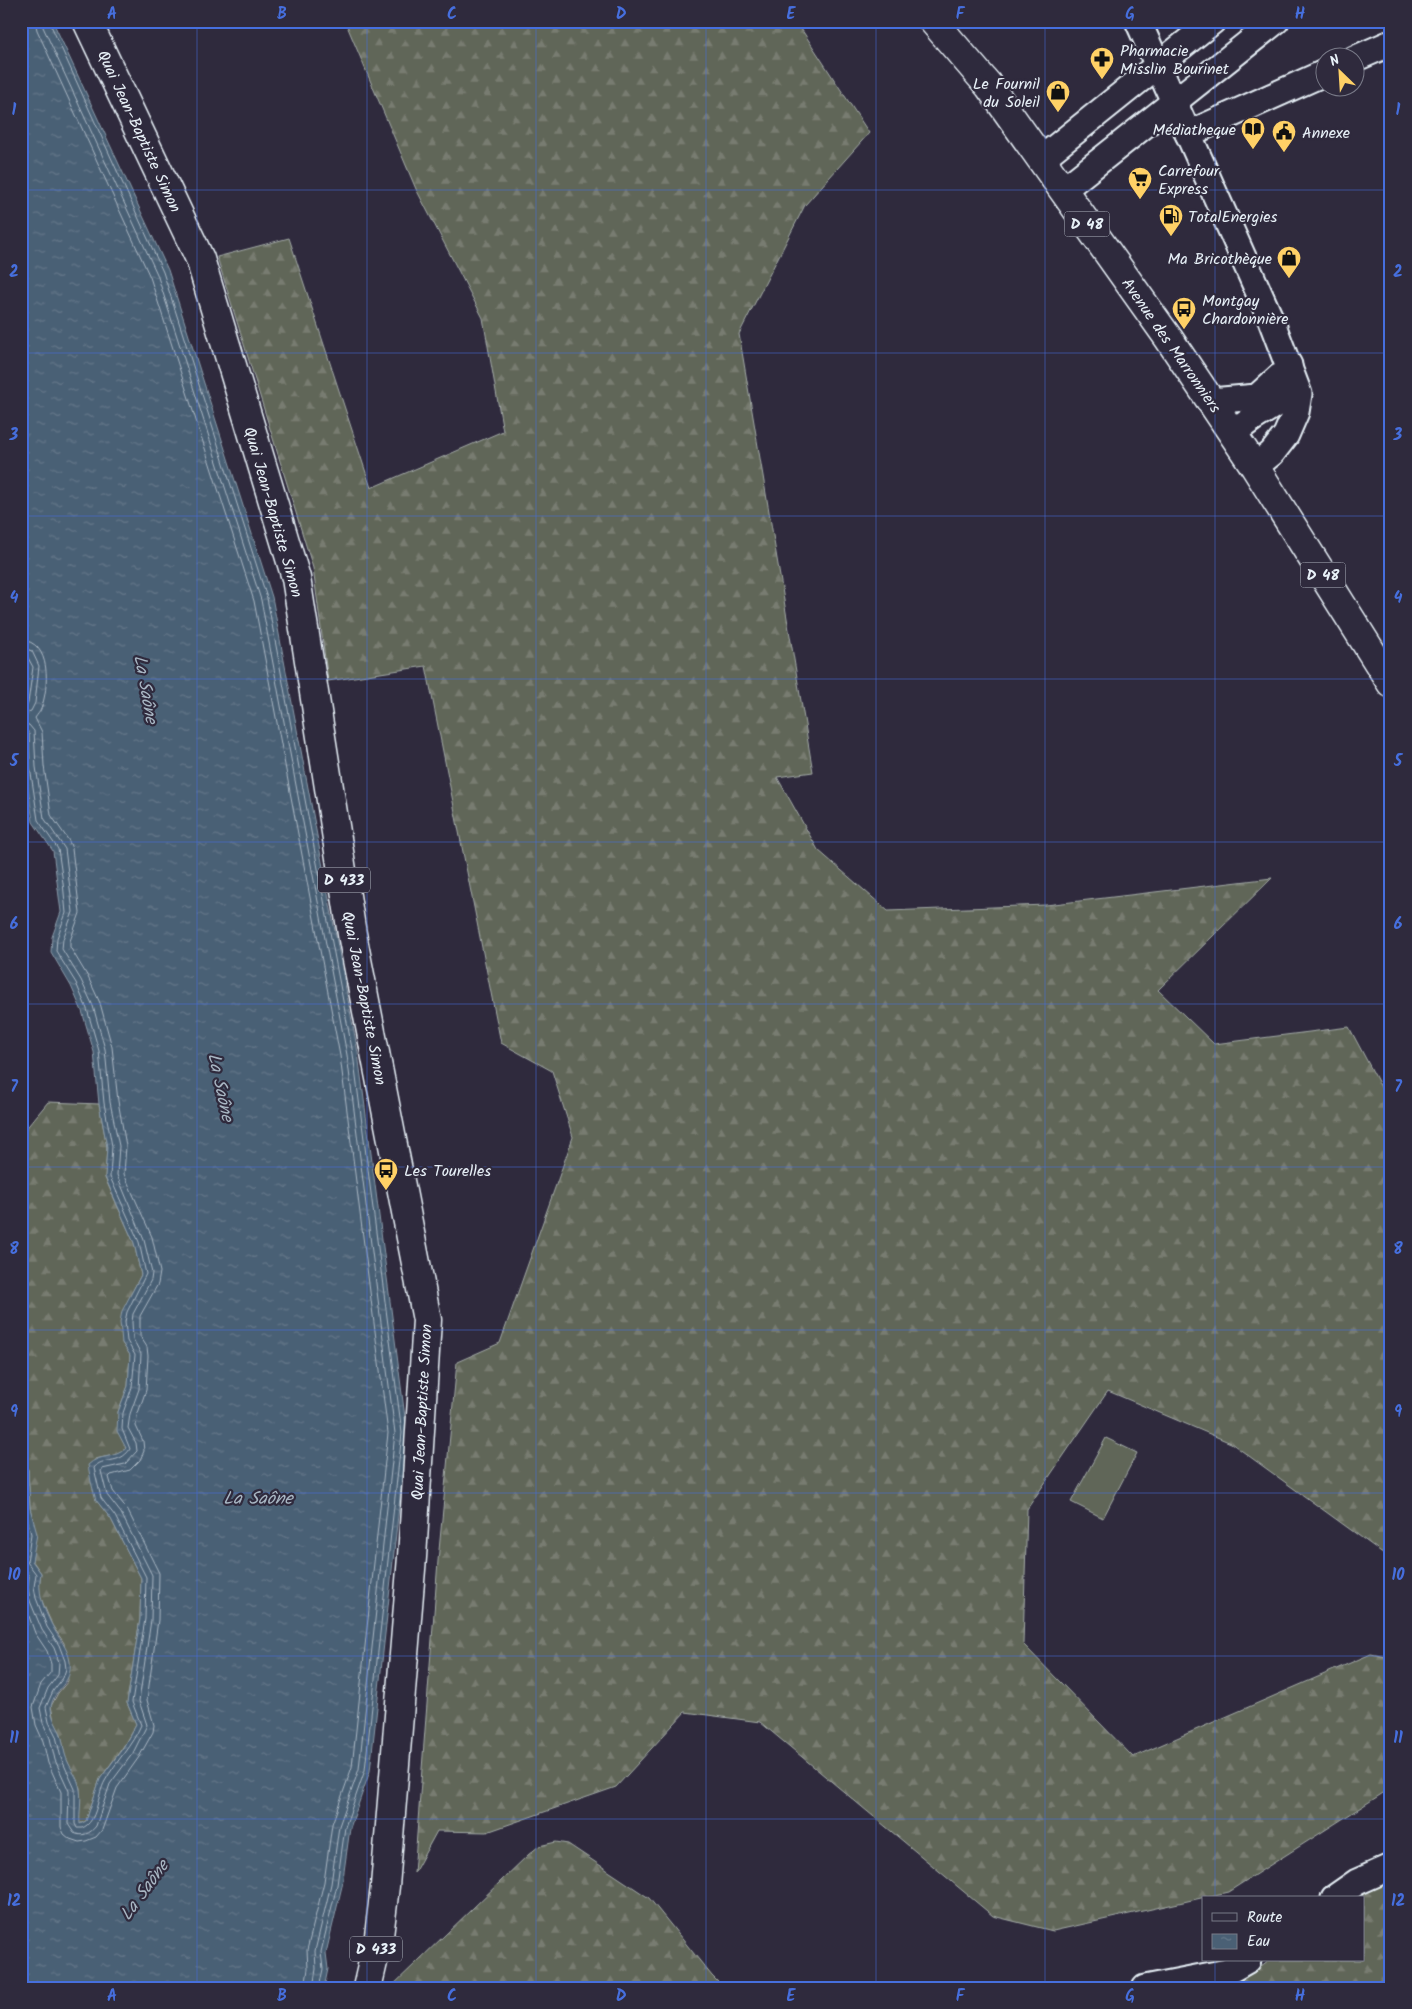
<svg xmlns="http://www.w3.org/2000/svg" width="1412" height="2009" viewBox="0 0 1412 2009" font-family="Kalam,sans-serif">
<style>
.grass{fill:#616658;stroke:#a4aca8}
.forest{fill:url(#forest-firs);stroke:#a4aca8}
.water{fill:url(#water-ripples);stroke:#899aa9}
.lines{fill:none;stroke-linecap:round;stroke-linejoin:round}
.shore{stroke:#a9b7c4;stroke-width:1}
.minor-casing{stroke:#e8f1f8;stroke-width:29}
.major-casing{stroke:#e8f1f8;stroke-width:31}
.minor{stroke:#2f2a3d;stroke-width:25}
.major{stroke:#2f2a3d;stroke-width:28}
.grid{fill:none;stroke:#466fde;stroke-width:1;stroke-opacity:0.55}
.labels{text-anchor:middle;stroke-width:4.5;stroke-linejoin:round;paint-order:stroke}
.shield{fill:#2f2a3d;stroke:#b0b5c0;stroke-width:1}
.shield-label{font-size:15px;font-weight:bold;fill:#e8f1f8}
.poi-label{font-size:16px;fill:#e8f1f8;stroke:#2f2a3d;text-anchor:start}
.street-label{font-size:16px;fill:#e8f1f8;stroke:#2f2a3d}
.water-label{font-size:18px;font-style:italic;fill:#a9b7c4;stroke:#2f2a3d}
.neatline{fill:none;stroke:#466fde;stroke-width:2}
.grid-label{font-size:16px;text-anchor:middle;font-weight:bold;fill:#466fde}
</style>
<defs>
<pattern id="forest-firs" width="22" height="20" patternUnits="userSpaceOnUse" patternTransform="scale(1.25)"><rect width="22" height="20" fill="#616658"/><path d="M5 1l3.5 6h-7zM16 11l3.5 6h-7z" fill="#787c71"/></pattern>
<pattern id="water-ripples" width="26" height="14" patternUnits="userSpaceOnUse" patternTransform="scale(1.25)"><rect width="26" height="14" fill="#4a6075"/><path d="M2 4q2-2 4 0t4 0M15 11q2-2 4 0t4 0" fill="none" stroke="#647789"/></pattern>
</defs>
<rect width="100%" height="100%" fill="#2f2a3d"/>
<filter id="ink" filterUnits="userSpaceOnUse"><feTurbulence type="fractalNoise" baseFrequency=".02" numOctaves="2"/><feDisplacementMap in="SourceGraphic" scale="10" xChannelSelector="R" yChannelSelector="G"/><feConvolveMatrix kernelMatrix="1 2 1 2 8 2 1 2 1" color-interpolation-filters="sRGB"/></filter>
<g filter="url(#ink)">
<polygon class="grass" points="1106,1438 1137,1453 1103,1518 1071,1502"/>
<g class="forest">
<polygon points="345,21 796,21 869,133 805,205 739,334 813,772 777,777 818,850 888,911 1046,905 1272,878 1158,990 1214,1044 1349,1027 1391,1106 1391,1559 1231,1443 1108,1391 1027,1509 1023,1644 1133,1757 1371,1654 1391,1658 1391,1788 1228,1892 1053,1931 993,1916 760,1722 685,1712 616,1787 487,1832 437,1831 414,1873 438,1561 457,1362 500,1343 573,1137 552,1071 501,1043 426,666 328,681 313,568 217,257 289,238 371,488 503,431 483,318 416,189"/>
<polygon points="48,1102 99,1104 107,1147 105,1178 134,1243 141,1275 131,1294 122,1343 130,1355 128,1386 118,1412 126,1448 119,1454 95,1459 96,1500 111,1519 141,1578 140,1619 127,1703 136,1724 123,1747 100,1779 86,1821 79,1824 80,1788 65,1756 61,1734 54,1721 51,1706 58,1693 68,1681 64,1643 52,1625 40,1596 39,1587 41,1573 32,1560 36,1534 30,1508 28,1470 21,1456 21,1147 24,1131"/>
<polygon points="556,1842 568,1844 649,1898 712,1976 724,1988 390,1988 528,1855 539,1846"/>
<polygon points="1391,1878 1391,1988 1188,1988 1244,1979 1269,1960 1363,1960 1363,1898 1352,1898"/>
</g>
<path class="water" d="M 21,21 L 53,21 L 54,24 L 168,270 L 272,597 L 358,1053 L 407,1433 L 370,1771 L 350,1828 L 342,1886 L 326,1953 L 328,1969 L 324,1988 L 21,1988 L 21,1456 L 28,1470 L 30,1508 L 37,1534 L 32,1561 L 41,1573 C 37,1591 43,1608 52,1625 C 58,1638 68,1647 70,1662 C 73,1684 53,1689 51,1707 C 51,1716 56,1724 60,1732 C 63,1739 63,1747 65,1754 C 68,1766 79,1778 80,1790 C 82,1801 79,1813 80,1824 L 86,1821 L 100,1779 L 123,1748 L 136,1724 L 127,1703 L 140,1619 L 141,1578 L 111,1519 L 96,1500 L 91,1482 L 88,1465 C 100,1453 114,1460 126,1448 L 117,1431 L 118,1412 L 128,1386 L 130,1355 L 122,1343 L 120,1322 L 122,1311 L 141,1275 L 134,1243 L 105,1177 L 107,1147 L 99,1104 L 94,1052 L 82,1011 L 71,986 L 51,952 L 52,937 L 61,912 L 53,851 L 33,822 L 25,767 L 23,708 L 28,667 L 21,655 Z"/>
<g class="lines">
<g class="shore">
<polyline points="35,21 37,30 150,277 254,601 340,1056 388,1433 352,1767 332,1824 324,1882 307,1950 308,1969 305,1988"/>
<polyline points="43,21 43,27 157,274 261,600 347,1055 395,1433 359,1769 339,1826 331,1884 315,1951 316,1969 313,1988"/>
<polyline points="49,21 163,272 267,598 353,1054 402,1433 365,1770 345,1827 337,1885 321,1952 323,1969 319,1988"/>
<path d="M 21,640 C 52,641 49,688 41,709 C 40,712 37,715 35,718 L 42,732 L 44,766 L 51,815 L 69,841 L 72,849 L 80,913 L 70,941 L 70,947 L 88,977 L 100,1003 L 112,1047 L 118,1101 L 126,1146 L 124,1174 L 152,1237 L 160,1272 L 158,1284 L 140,1316 L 140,1336 L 147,1347 L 148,1356 L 146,1390 L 137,1416 L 136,1426 L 143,1441 L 144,1451 L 140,1460 L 130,1470 L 111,1475 L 109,1477 L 113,1491 L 127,1509 L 159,1573 L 158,1620 L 147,1700 L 154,1725 L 153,1732 L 139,1757 L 117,1788 L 102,1830 L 96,1837 L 86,1841 L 79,1842 L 70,1839 L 64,1834 L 61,1827 L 61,1792 L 48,1763 L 43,1741 L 36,1725 L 33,1707 L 41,1684 L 51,1672 L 51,1664 L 47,1651 L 35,1633 L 21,1594"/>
<polyline points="21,647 32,651 39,666 35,703 31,711 21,714"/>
<polyline points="21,654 27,656 33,667 28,703 26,707 21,707"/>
<path d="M 21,723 L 29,725 L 34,731 L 36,767 L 44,818 L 65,849 L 73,912 L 63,939 L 62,949 L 81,980 L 93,1006 L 105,1049 L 110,1102 L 119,1146 L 117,1175 L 144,1240 L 152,1273 L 151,1280 L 133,1314 L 132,1322 L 133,1339 L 141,1354 L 139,1389 L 130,1414 L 128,1428 L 136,1443 L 137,1451 L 125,1464 L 102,1469 L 101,1471 L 107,1495 L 121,1513 L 152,1575 L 151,1620 L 139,1701 L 147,1725 L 133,1753 L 110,1784 L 96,1826 C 90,1834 82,1837 74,1833 L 68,1824 L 69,1791 L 55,1760 L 50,1738 L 43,1723 L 40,1708 L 48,1688 L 58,1675 L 59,1662 L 54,1648 L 42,1630 L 30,1601 L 28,1588 L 29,1576 L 21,1565"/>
<path d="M 21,729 L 26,730 L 29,734 L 30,767 L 38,820 L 58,849 L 63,883 L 66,913 L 57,938 L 56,951 L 76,983 L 87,1009 L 99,1051 L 104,1103 L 112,1146 L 110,1177 L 139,1242 L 146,1274 L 127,1312 L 125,1322 L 127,1341 L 135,1355 L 132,1387 L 123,1413 L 122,1429 L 130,1449 C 119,1466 102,1456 94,1468 L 101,1498 L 115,1516 L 146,1577 L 145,1619 L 132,1702 L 141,1725 C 132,1746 116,1761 105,1781 C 97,1795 98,1822 82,1828 L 77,1828 L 75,1824 L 75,1789 L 61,1758 L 56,1736 L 49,1722 L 46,1707 L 53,1691 L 63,1678 L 66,1669 L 65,1661 L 59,1645 L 47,1627 L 36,1598 L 34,1587 L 36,1574 L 27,1562 L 31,1534 L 25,1509 L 23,1472 L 21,1467"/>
</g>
<defs>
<g id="minor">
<polyline points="1138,21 1271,320 1299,394 1296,412 1286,435 1272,453 1255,467"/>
<polyline points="1354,59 1391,43"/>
<polyline points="1188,134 1324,73"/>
<polyline points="1041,159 1213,21"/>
<polyline points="1063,190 1276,21"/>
<polyline points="1211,401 1257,397 1279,377"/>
<polyline points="1233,433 1252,419 1276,404 1284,390 1289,365"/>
<polyline points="1334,1898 1357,1882 1391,1867"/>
<polyline points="1145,1988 1227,1972 1248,1960"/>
</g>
<g id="major">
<polyline points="87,21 200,259 296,578 352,934 427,1320 412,1557 385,1886 379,1936 367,1988"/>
<polyline points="933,21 989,86 1169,339 1255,467 1391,683"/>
</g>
</defs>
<use href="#minor" class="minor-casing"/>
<use href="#major" class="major-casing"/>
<use href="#minor" class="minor"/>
<use href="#major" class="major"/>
</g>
</g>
<path class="grid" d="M 197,21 L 197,1988M 367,21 L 367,1988M 536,21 L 536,1988M 706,21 L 706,1988M 876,21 L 876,1988M 1045,21 L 1045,1988M 1215,21 L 1215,1898M 21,190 L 1391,190M 21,353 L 1391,353M 21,516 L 1391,516M 21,679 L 1391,679M 21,842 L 1391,842M 21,1004 L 1391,1004M 21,1167 L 1391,1167M 21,1330 L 1391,1330M 21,1493 L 1391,1493M 21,1656 L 1391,1656M 21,1819 L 1391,1819M 1215,1960 L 1215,1988"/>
<defs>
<symbol id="pharmacy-pin" viewBox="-11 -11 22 30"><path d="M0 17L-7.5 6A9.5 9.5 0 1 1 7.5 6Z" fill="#ffd166" stroke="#2f2a3d"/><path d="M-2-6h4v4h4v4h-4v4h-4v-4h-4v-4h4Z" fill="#111"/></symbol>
<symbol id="shop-pin" viewBox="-11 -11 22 30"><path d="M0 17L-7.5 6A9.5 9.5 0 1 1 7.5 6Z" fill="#ffd166" stroke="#2f2a3d"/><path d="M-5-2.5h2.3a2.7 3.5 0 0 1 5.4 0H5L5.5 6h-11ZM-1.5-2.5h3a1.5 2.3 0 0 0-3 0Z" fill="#111"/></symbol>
<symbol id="library-pin" viewBox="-11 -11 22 30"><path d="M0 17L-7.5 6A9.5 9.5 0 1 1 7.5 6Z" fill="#ffd166" stroke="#2f2a3d"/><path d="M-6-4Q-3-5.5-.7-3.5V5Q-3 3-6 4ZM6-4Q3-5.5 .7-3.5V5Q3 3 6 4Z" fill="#111"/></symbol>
<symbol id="civic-pin" viewBox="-11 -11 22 30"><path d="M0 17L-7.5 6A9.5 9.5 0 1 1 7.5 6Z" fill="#ffd166" stroke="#2f2a3d"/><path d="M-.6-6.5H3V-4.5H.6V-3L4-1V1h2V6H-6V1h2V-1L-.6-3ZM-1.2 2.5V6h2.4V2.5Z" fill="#111"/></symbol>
<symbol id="supermarket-pin" viewBox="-11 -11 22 30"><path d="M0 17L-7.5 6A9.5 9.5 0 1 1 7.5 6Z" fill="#ffd166" stroke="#2f2a3d"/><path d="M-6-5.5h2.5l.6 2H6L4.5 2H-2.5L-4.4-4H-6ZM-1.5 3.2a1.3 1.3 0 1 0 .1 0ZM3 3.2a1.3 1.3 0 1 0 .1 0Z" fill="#111"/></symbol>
<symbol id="fuel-pin" viewBox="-11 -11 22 30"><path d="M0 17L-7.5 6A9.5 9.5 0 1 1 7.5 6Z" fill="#ffd166" stroke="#2f2a3d"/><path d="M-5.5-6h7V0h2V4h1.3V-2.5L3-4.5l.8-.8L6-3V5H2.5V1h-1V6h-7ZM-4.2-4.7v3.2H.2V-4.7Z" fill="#111"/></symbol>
<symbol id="bus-pin" viewBox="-11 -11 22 30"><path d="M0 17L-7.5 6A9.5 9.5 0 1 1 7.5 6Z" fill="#ffd166" stroke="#2f2a3d"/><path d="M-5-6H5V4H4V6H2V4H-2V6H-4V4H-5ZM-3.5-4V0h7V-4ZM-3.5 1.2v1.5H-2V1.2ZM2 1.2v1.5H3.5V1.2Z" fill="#111"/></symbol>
</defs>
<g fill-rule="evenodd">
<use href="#pharmacy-pin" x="1088" y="45" width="28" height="38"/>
<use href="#shop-pin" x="1044" y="78" width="28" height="38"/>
<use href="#library-pin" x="1239" y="115" width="28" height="38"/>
<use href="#civic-pin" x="1270" y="118" width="28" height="38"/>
<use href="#supermarket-pin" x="1126" y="165" width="28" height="38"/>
<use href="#fuel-pin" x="1157" y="202" width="28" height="38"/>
<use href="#shop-pin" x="1275" y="244" width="28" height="38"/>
<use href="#bus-pin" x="1170" y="295" width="28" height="38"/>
<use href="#bus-pin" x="372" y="1156" width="28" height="38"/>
</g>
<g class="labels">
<g class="shield">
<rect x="1064.5" y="211.5" width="45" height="25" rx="4"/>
<rect x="1300.5" y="562.5" width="45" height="25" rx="4"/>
<rect x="318" y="867.5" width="52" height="25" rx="4"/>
<rect x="350" y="1936.5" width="52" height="25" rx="4"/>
</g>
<g class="shield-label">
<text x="1087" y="229">D 48</text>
<text x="1323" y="580">D 48</text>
<text x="344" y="885">D 433</text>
<text x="376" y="1954">D 433</text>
</g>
<g class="poi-label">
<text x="1120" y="56">Pharmacie<tspan x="1120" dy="18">Misslin Bourinet</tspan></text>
<text x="1040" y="89" text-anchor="end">Le Fournil<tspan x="1040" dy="18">du Soleil</tspan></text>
<text x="1236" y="135" text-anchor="end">Médiatheque</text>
<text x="1302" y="138">Annexe</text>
<text x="1158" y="176">Carrefour<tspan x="1158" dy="18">Express</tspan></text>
<text x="1188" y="222">TotalEnergies</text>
<text x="1272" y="264" text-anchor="end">Ma Bricothèque</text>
<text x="1202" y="306">Montgay<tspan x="1202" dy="18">Chardonnière</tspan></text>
<text x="404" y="1176">Les Tourelles</text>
</g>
<g class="street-label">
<text transform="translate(140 131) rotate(65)" y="6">Quai Jean-Baptiste Simon</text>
<text transform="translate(1172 345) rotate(55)" y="6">Avenue des Marronniers</text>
<text transform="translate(274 512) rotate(74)" y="6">Quai Jean-Baptiste Simon</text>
<text transform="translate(365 998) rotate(79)" y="6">Quai Jean-Baptiste Simon</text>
<text transform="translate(421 1412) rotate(-87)" y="6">Quai Jean-Baptiste Simon</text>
</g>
<g class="water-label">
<text transform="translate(146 689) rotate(80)" y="6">La Saône</text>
<text transform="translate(221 1087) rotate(78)" y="6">La Saône</text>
<text x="258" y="1504">La Saône</text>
<text transform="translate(144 1890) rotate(-54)" y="6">La Saône</text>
</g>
</g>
<rect width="1412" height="2009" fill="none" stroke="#2f2a3d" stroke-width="55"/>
<rect x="1202" y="1896" width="162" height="65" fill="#2f2a3d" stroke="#797a88"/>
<rect x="1212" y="1913" width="25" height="8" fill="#2f2a3d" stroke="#797a88"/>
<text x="1247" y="1922" font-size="15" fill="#e8f1f8">Route</text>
<rect x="1212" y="1934" width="25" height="15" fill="url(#water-ripples)" stroke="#797a88"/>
<text x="1247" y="1946" font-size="15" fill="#e8f1f8">Eau</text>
<g transform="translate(1340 72) rotate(335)"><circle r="24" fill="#2f2a3d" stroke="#797a88"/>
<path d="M0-4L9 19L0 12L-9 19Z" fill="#ffd166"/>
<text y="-8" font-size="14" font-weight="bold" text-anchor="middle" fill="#e8f1f8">N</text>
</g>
<rect x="28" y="28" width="1356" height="1954" class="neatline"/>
<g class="grid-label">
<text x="112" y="19">A</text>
<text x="282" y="19">B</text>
<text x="452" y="19">C</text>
<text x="621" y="19">D</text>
<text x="791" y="19">E</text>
<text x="960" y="19">F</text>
<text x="1130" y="19">G</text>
<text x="1300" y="19">H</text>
<text x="14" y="115">1</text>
<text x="1398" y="115">1</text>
<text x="14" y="277">2</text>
<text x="1398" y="277">2</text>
<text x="14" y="440">3</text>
<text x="1398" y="440">3</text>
<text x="14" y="603">4</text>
<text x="1398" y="603">4</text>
<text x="14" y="766">5</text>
<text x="1398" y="766">5</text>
<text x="14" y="929">6</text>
<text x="1398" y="929">6</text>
<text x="14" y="1092">7</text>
<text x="1398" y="1092">7</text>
<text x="14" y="1254">8</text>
<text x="1398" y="1254">8</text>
<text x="14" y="1417">9</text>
<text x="1398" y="1417">9</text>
<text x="14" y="1580">10</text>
<text x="1398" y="1580">10</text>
<text x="14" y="1743">11</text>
<text x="1398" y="1743">11</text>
<text x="14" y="1906">12</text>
<text x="1398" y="1906">12</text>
<text x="112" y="2001">A</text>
<text x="282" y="2001">B</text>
<text x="452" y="2001">C</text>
<text x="621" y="2001">D</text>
<text x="791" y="2001">E</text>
<text x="960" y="2001">F</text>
<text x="1130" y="2001">G</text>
<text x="1300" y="2001">H</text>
</g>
</svg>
